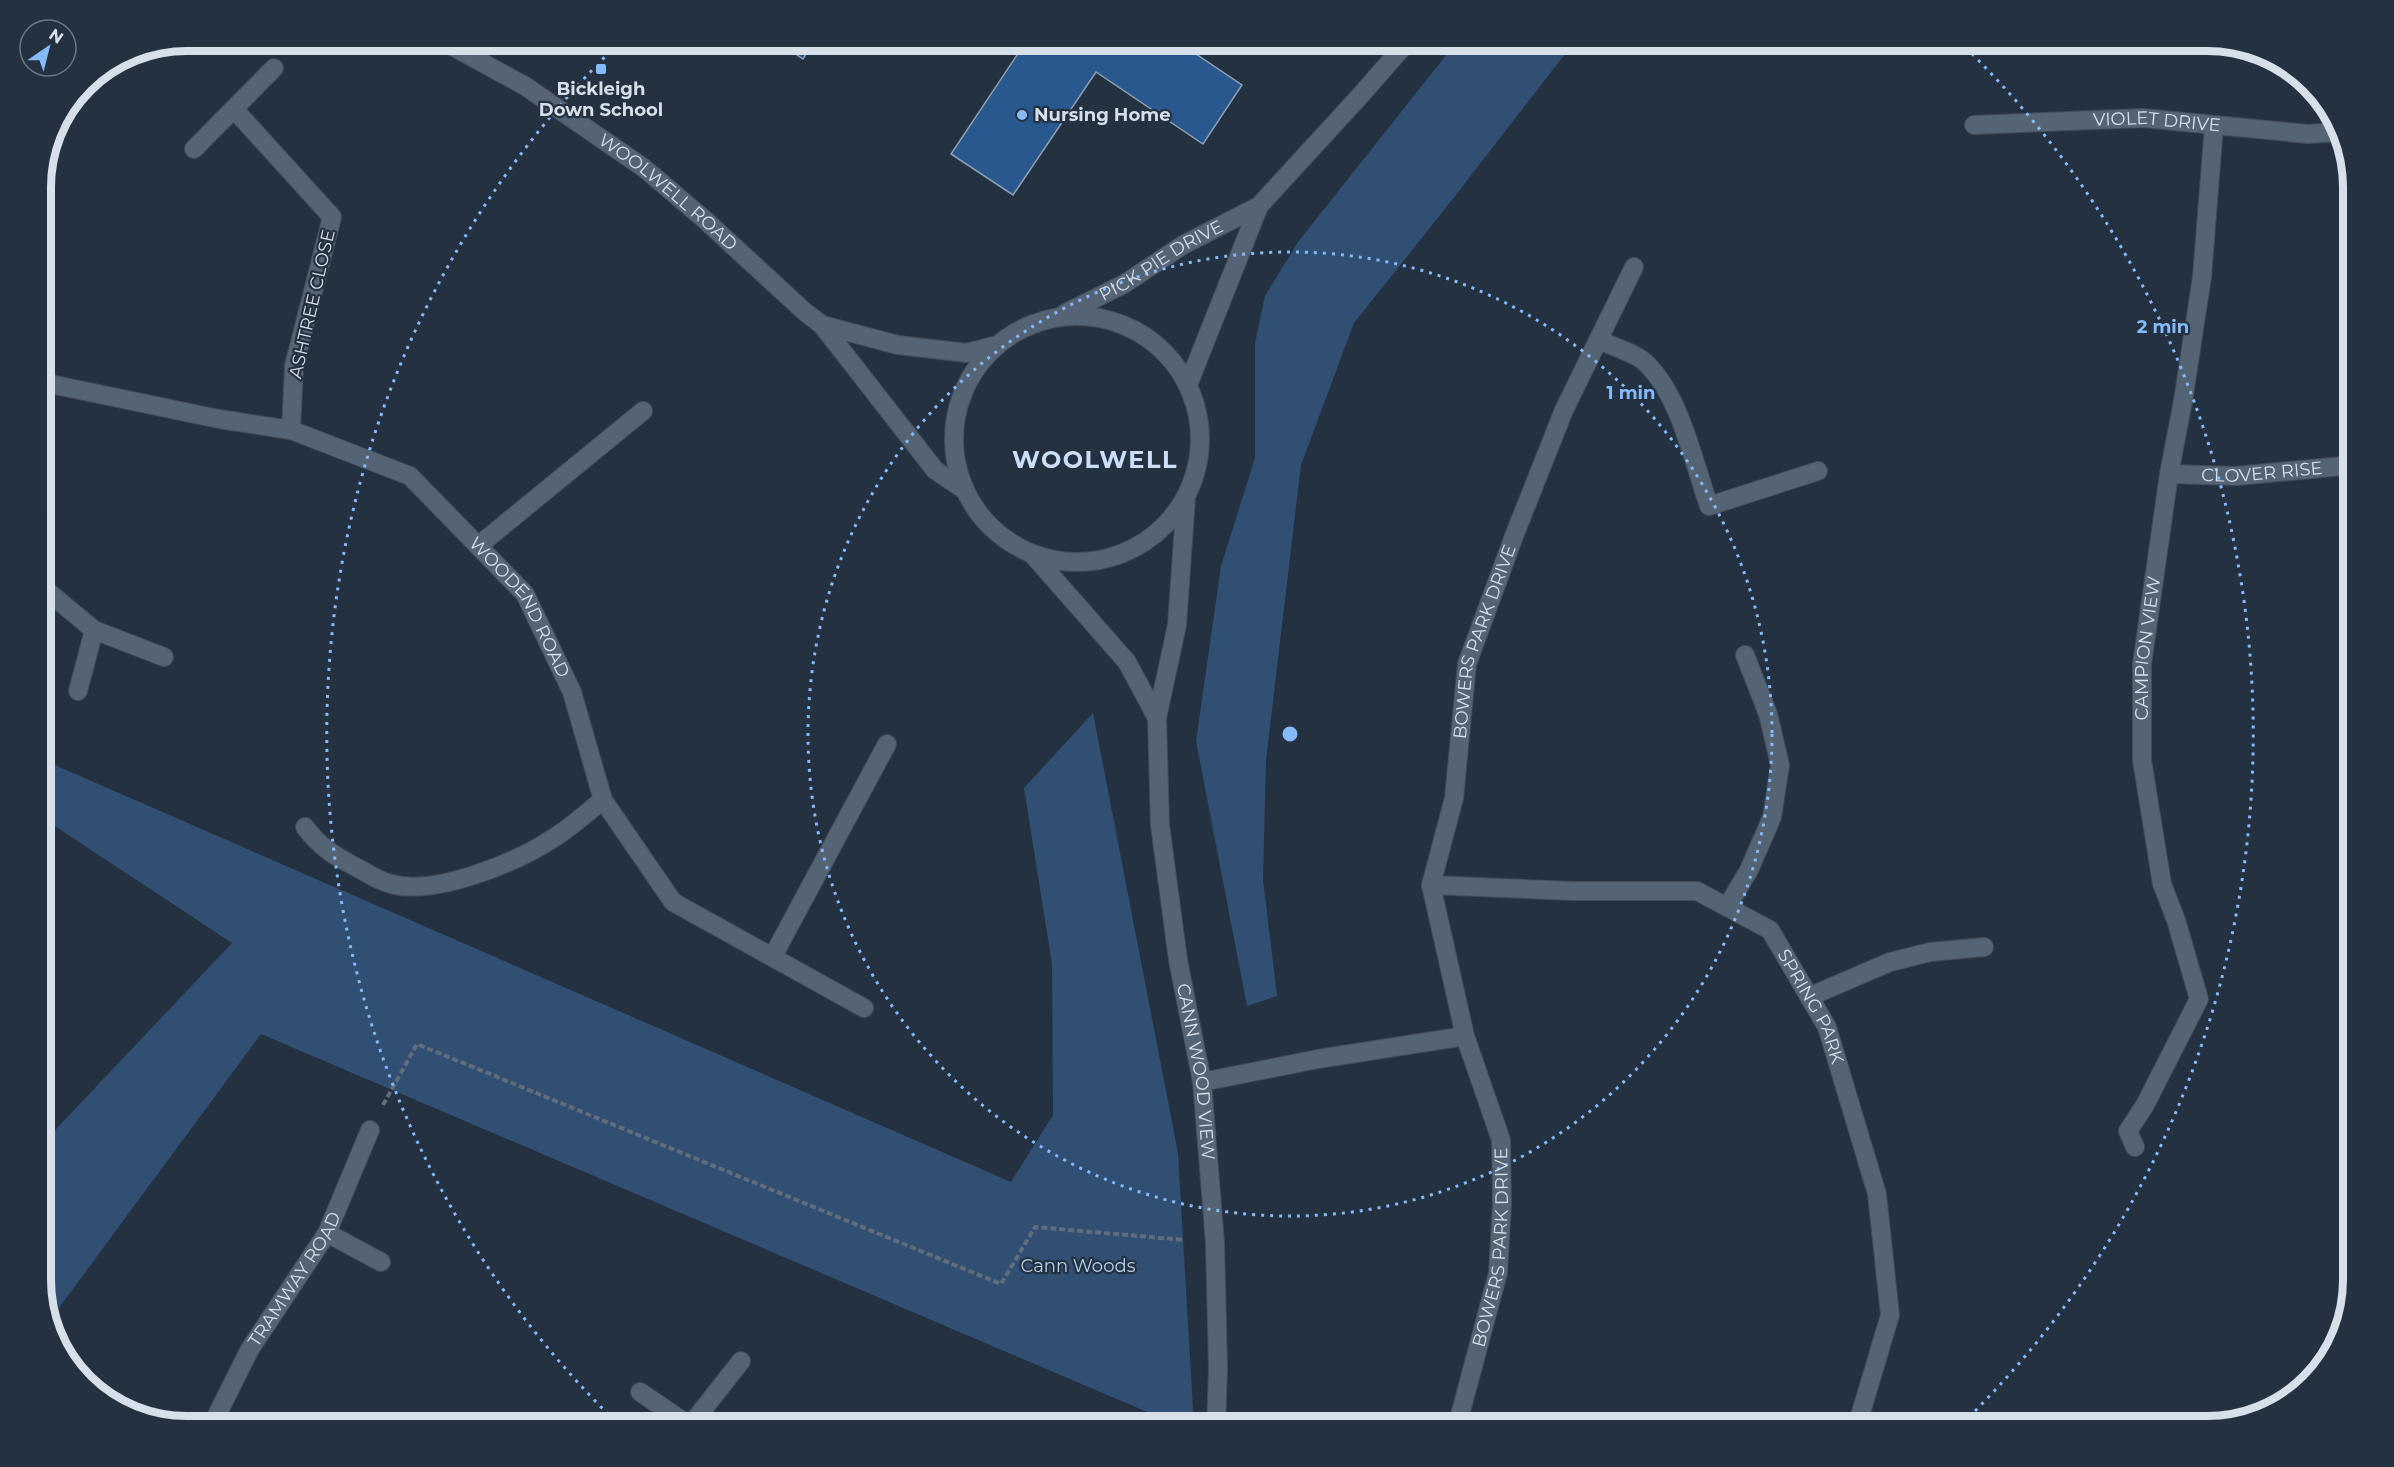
<svg xmlns="http://www.w3.org/2000/svg" width="2394" height="1467" viewBox="0 0 2394 1467" font-family="Montserrat,sans-serif">
<style>
.green{fill:#304f73}
.building{fill:#29588e;stroke:#90a0b3;stroke-width:1.5}
.lines{fill:none;stroke-linecap:round;stroke-linejoin:round}
.minor-casing{stroke:#424c59;stroke-width:20}
.path{stroke:#616d7a;stroke-width:4;stroke-dasharray:6 3;stroke-linecap:butt}
.minor{stroke:#556475;stroke-width:18}
.ring{fill:none;stroke:#86bbfb;stroke-width:3;stroke-dasharray:3 6}
.poi-dot{fill:#86bbfb;stroke:#243140;stroke-width:2}
.labels{text-anchor:middle;stroke-width:4.5;stroke-linejoin:round;paint-order:stroke}
.poi-label{font-size:18px;font-weight:bold;fill:#d7dfe9;stroke:#243140}
.street-label{font-size:18px;fill:#d7dfe9;stroke:#243140}
.park-label{font-size:18px;fill:#b5cfef;stroke:#243140}
.district-label{font-size:24px;font-weight:bold;letter-spacing:1.5px;fill:#cbdff8;stroke:#243140}
.rim{fill:none;stroke:#d7dfe9;stroke-width:8}
.centre{fill:#86bbfb;stroke:#243140;stroke-width:3}
.ring-label{font-size:18px;text-anchor:middle;font-weight:bold;fill:#86bbfb;stroke:#243140;stroke-width:4.5;stroke-linejoin:round;paint-order:stroke}
</style>
<rect width="100%" height="100%" fill="#243140"/>
<g class="green">
<polygon points="1461,40 1575,41 1452,200 1354,323 1301,465 1266,760 1263,880 1277,996 1247,1006 1196,741 1221,566 1255,458 1255,343 1265,296 1298,242 1447,54"/>
<polygon points="1093,713 1178,1153 1194,1426 1180,1426 261,1034 50,1320 41,1289 41,1145 232,943 41,817 41,759 1011,1182 1053,1115 1052,964 1024,788"/>
</g>
<g class="building">
<polygon points="775,40 815,40 803,59"/>
<polygon points="1027,40 1175,40 1242,85 1203,144 1096,72 1013,195 951,154"/>
</g>
<g class="lines">
<defs>
<g id="minor">
<path id="s1" d="M 441,40 L 525,86 L 644,168 L 704,219 L 805,312 L 822,325 L 935,470 L 963,489"/>
<polyline points="234,109 332,217 294,366 291,430"/>
<path id="s2" d="M 1974,125 L 2143,118 L 2308,134 L 2339,132"/>
<polyline points="194,149 274,68"/>
<path id="s3" d="M 1064,314 L 1124,284 L 1183,245 L 1259,206 L 1359,97 L 1409,40"/>
<circle cx="1077" cy="439" r="123"/>
<polyline points="822,325 898,345 967,353 993,346"/>
<path d="M 1598,340 C 1612,346 1629,351 1641,359 C 1679,389 1693,461 1709,506 L 1818,471"/>
<path id="s4" d="M 41,382 L 219,419 L 291,430 L 410,476 L 525,594 L 572,692 L 603,800 L 673,902 L 864,1008"/>
<polyline points="1188,385 1259,206"/>
<path id="s5" d="M 2169,474 L 2237,476 L 2353,465"/>
<path id="s6" d="M 1186,498 L 1177,625 L 1157,718 L 1160,825 L 1178,960 L 1202,1082 L 1215,1243 L 1218,1369 L 1216,1426"/>
<polyline points="478,546 643,411"/>
<polyline points="1033,555 1127,662 1157,718"/>
<polyline points="41,586 94,630 164,657"/>
<polyline points="78,691 94,630"/>
<path d="M 305,827 C 319,846 333,855 354,866 C 366,872 378,881 391,884 C 435,896 515,863 552,839 C 570,828 586,813 603,800"/>
<path id="s7" d="M 1431,885 L 1573,891 L 1697,891 L 1770,930 L 1827,1027 L 1877,1194 L 1890,1315 L 1857,1426"/>
<polyline points="1727,907 1749,870 1772,817 1780,765 1768,714 1745,655"/>
<polyline points="773,956 887,744"/>
<polyline points="1811,996 1890,962 1930,952 1984,947"/>
<path id="s8" d="M 1202,1082 L 1318,1059 L 1465,1036 L 1431,885 L 1454,798 L 1467,664 L 1514,536 L 1564,410 L 1634,267"/>
<path id="s9" d="M 2135,1147 L 2128,1131 L 2145,1105 L 2199,999 L 2176,920 L 2162,884 L 2142,760 L 2142,664 L 2169,474 L 2183,401 L 2202,277 L 2214,126"/>
<polyline points="327,1233 381,1262"/>
<polyline points="640,1392 690,1426"/>
<path id="s10" d="M 219,1426 L 217,1415 L 250,1349 L 327,1233 L 370,1130"/>
<polyline points="690,1426 741,1361"/>
<path id="s11" d="M 1457,1426 L 1498,1273 L 1502,1204 L 1501,1140 L 1465,1036"/>
</g>
</defs>
<use href="#minor" class="minor-casing"/>
<polyline class="path" points="383,1105 417,1044 1001,1284 1035,1227 1185,1240"/>
<use href="#minor" class="minor"/>
</g>
<g class="ring">
<circle cx="1290" cy="734" r="482"/>
<path d="M615 1421A963 963 0 0 1 621 41M1959 41A963 963 0 0 1 1965 1421"/>
</g>
<g class="poi-dot">
<rect x="595" y="63" width="12" height="12" rx="3"/>
<circle cx="1022" cy="115" r="6"/>
</g>
<g class="labels">
<g class="poi-label">
<text x="601" y="95">Bickleigh<tspan x="601" dy="21">Down School</tspan></text>
<text x="1034" y="121" text-anchor="start">Nursing Home</text>
</g>
<g class="street-label">
<text dy="6" stroke="none"><textPath href="#s2" startOffset="183">VIOLET DRIVE</textPath></text>
<text dy="6" stroke="none"><textPath href="#s1" startOffset="274">WOOLWELL ROAD</textPath></text>
<text dy="6" stroke="none"><textPath href="#s3" startOffset="111">PICK PIE DRIVE</textPath></text>
<text transform="translate(312 304) rotate(-77)" y="6">ASHTREE CLOSE</text>
<text dy="6" stroke="none"><textPath href="#s5" startOffset="93">CLOVER RISE</textPath></text>
<text dy="6" stroke="none"><textPath href="#s4" startOffset="555">WOODEND ROAD</textPath></text>
<text dy="6" stroke="none"><textPath href="#s8" startOffset="672">BOWERS PARK DRIVE</textPath></text>
<text dy="6" stroke="none"><textPath href="#s9" startOffset="526">CAMPION VIEW</textPath></text>
<text dy="6" stroke="none"><textPath href="#s7" startOffset="436">SPRING PARK</textPath></text>
<text dy="6" stroke="none"><textPath href="#s6" startOffset="579">CANN WOOD VIEW</textPath></text>
<text dy="6" stroke="none"><textPath href="#s11" startOffset="183">BOWERS PARK DRIVE</textPath></text>
<text dy="6" stroke="none"><textPath href="#s10" startOffset="168">TRAMWAY ROAD</textPath></text>
</g>
<g class="park-label">
<text x="1078" y="1272">Cann Woods</text>
</g>
<g class="district-label">
<text x="1095" y="468">WOOLWELL</text>
</g>
</g>
<path d="M0 0H2394V1467H0ZM187 51H2207A136 136 0 0 1 2343 187V1280A136 136 0 0 1 2207 1416H187A136 136 0 0 1 51 1280V187A136 136 0 0 1 187 51Z" fill="#243140" fill-rule="evenodd"/>
<path class="rim" d="M187 51H2207A136 136 0 0 1 2343 187V1280A136 136 0 0 1 2207 1416H187A136 136 0 0 1 51 1280V187A136 136 0 0 1 187 51Z"/>
<circle cx="1290" cy="734" r="9" class="centre"/>
<g class="ring-label">
<text x="2163" y="333">2 min</text>
<text x="1631" y="399">1 min</text>
</g>
<g transform="translate(48 48) rotate(35)"><circle r="28" fill="#243140" stroke="#6c7784" stroke-width="1.5"/>
<path d="M0-4.5L10 22L0 15L-10 22Z" fill="#86bbfb"/>
<text y="-9" font-size="16" font-weight="bold" text-anchor="middle" fill="#d7dfe9">N</text>
</g>
</svg>
